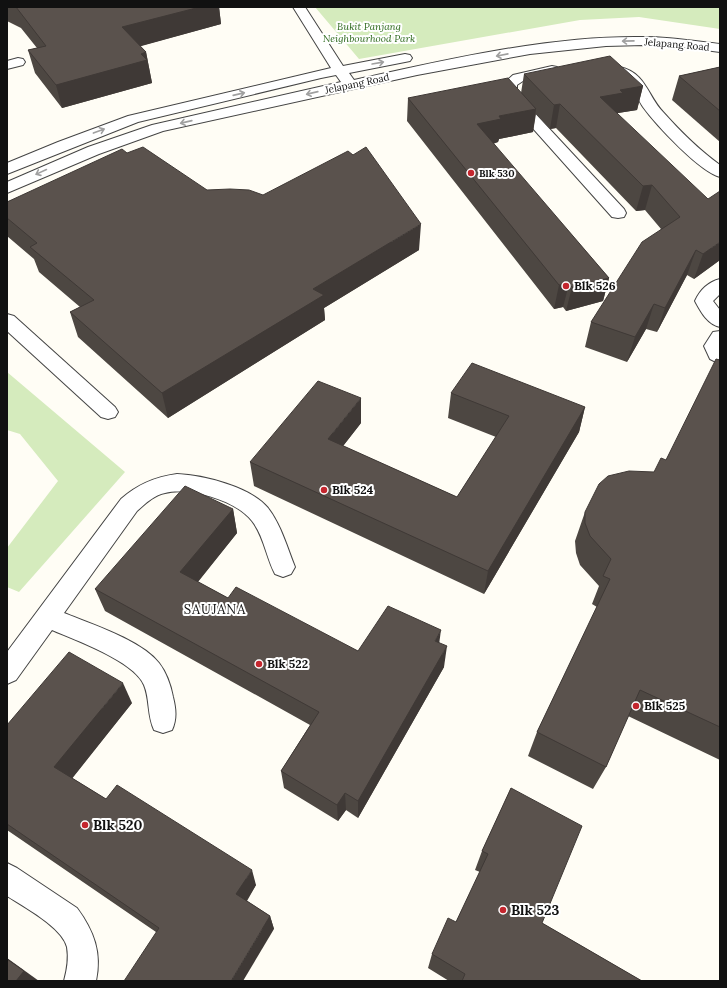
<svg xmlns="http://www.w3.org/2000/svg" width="727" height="988" viewBox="0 0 727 988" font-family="Lora,serif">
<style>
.green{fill:#d5ebbd}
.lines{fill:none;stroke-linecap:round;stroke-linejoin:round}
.minor-casing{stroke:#444;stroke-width:2}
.minor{fill:#fff;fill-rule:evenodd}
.wall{fill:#4d4742}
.shaded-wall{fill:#3f3936}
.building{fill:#5a524d;stroke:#3f3936}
.oneway{stroke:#a0a0a0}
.poi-dot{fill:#c4262e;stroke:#fff;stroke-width:1.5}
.labels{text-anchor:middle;stroke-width:4;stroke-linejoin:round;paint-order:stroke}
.far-park-label{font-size:10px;font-style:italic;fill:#2f6b1f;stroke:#fff}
.far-street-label{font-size:10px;fill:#111;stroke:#fff}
.far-poi-label{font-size:10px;font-weight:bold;fill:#111;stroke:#fff;text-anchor:start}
.poi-label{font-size:12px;font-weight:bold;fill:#111;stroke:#fff;text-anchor:start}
.neighbourhood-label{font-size:13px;letter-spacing:1px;fill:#111;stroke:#fff}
.near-poi-label{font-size:14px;font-weight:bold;fill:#111;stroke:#fff;text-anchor:start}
</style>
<rect width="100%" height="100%" fill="#fffdf5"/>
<g class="green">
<polygon points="315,7 720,7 720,29 639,17 580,20 359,59"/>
<polygon points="7,372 125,472 19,592 7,587 7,548 58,481 20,434 7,430"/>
</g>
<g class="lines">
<defs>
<g id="minor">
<path d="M 293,7 L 305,7 L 343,66 L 405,54 L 410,55 L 412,58 L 410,61 L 405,62 L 349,73 L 354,80 C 446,60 550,35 645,37 C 670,37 695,41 720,44 L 720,52 L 682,47 L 644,45 L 606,46 L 530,54 L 417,75 L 163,131 L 99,154 L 7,193 L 7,182 L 88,147 L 152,125 L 341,82 L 336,75 L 321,78 L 138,122 L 7,174 L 7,163 L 58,142 L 128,116 L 331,68 Z"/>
<polygon points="18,58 23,59 25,62 23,65 7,69 7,61"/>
<polygon points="552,66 557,67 559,70 557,73 523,81 517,85 517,94 624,209 626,213 624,217 618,218 612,217 503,95 503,84 513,75"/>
<path d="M 620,67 C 646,73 647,95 663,112 C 680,131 699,150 720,165 L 720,177 C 700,172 656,125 643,107 C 638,100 636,91 630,83 C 625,77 617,77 613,71 L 615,68 Z"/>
<path d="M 720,279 L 720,294 L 713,301 L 720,310 L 720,327 C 707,324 701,312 695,301 C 700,290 708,282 720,279 Z"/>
<polygon points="7,314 14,316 115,407 118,412 115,417 108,419 101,417 7,331"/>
<polygon points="720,331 720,364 710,359 704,346 713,332"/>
<path d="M 177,474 C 203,475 251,487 268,508 C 281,525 287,547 295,567 L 291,574 L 283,577 L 275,574 C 266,557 264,536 252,521 C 236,500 189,487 165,493 C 154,495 145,504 137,511 L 64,613 C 91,624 141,640 159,663 C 166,672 171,686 173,697 C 176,709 177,719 172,730 L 163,733 L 154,730 C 147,715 150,699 144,685 C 134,661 75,640 52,630 L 16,680 L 7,684 L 7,652 L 121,499 C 138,484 155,477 177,474 Z"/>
<path d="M 7,863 L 17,868 L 77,908 C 94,931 102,953 96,981 L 64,981 C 67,970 69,959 67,947 C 62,927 24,907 7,896 Z"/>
</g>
</defs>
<use href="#minor" class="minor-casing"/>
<use href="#minor" class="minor"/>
</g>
<g class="wall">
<polygon points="7,7 219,7 221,24 140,46 146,52 152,83 62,108 35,73 28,50 37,48 21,28 7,21"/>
<polygon points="720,67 720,142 672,100 679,76"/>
<polygon points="524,74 643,86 637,110 618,113 618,114 720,260 694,279 687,275 657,332 646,329 627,362 585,347 591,322 661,229 645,210 636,211 556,128 550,129 536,114 533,132 499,139 498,142 493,144 609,278 603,301 566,311 563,307 554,309 407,121 408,98 521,93"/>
<polygon points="127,153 207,190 419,250 324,308 325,320 168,418 78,337 70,312 80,307 39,272 34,259 7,236 7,202"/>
<polygon points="720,360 720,760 628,716 606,767 593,789 528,756 537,732 597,607 592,604 599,586 580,565 576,553 575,541 585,512 654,472 666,460"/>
<polygon points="451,393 585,407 579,432 484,594 254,486 250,462 361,423 343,446 457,497 496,437 448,418"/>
<polygon points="233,509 237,533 198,582 228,598 358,651 439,642 444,667 358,818 346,810 338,821 284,788 281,771 310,725 105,611 95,589"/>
<polygon points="132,703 72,778 106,799 256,885 247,901 270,916 274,929 156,932 7,830 7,725"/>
<polygon points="511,788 542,923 642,981 449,981 428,968 432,954 456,922 480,872 475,870 482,851"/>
</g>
<g class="shaded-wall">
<polygon points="200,7 219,7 221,24 127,50 122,27"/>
<polygon points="146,52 152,83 62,108 56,85"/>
<polygon points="643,86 637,110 618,113 617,117 600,97 620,90"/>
<polygon points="560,104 556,128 550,129 554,105"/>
<polygon points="536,109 533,132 499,139 498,142 474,148 477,124 499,116"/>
<polygon points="652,185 645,210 636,211 643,186"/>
<polygon points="421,224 419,250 324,308 325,320 168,418 162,393 313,289"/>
<polygon points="720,242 720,260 694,279 703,254"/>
<polygon points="696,250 687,275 657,332 665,308"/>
<polygon points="609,278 603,301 566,311 572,287"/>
<polygon points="569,284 563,307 554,309 559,285"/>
<polygon points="654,304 646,329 627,362 635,337"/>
<polygon points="361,398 361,423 329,464 328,439"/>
<polygon points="585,407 579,432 484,594 488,571"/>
<polygon points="233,509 237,533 187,595 180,572"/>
<polygon points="441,630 438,652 435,641"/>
<polygon points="447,646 444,667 358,818 358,801"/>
<polygon points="123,683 132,703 67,785 54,767"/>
<polygon points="345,793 346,810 338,821 337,805"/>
<polygon points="252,870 256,885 242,908 236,894"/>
<polygon points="270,916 274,929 243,981 231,981"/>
<polygon points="7,958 39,981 16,981"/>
</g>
<g class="building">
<polygon points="16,7 200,7 122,27 146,52 141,54 147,60 56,85 28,50 46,46"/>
<polygon points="610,56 643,86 620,90 623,93 600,97 708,199 720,191 720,242 703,254 696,250 665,308 654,304 635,337 591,322 642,242 680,217 652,185 643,186 560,104 554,105 524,74"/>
<polygon points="720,67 720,111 679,76"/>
<polygon points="508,78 536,109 499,116 501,119 477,124 609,278 572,287 569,284 559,285 408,98"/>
<polygon points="143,147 207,190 230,189 249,190 263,195 348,151 353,155 366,147 421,224 313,289 324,295 162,393 70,312 94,300 30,247 37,243 7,218 7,202 122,149 127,153"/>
<polygon points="716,359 720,360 720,727 640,690 606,767 537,732 610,579 603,576 611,559 590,536 585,523 585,512 599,484 608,476 629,471 654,472 661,458 666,460"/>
<polygon points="472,363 585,407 488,571 250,462 318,381 361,398 328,439 457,497 509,416 451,393"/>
<polygon points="185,486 233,509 180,572 228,598 236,587 358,651 388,606 441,630 435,641 447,646 358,801 345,793 337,805 281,771 319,712 95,589"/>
<polygon points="69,652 123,683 54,767 106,799 117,785 252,870 236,894 270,916 231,981 124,981 159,928 7,824 7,725"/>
<polygon points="511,788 582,826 542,923 642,981 462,981 465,974 432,954 448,918 456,922 488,854 482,851"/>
<polygon points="7,959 24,971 16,981 7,981"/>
</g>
<defs><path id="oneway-shaft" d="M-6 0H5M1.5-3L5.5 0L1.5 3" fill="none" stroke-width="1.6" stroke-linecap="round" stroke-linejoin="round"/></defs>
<g class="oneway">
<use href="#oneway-shaft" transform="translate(628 41) rotate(179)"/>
<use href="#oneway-shaft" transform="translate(502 55) rotate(169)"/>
<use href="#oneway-shaft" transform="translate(378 63) rotate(-10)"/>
<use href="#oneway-shaft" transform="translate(312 93) rotate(167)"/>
<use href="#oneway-shaft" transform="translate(239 94) rotate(-13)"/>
<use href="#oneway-shaft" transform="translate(186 122) rotate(167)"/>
<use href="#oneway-shaft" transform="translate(99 131) rotate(-20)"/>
<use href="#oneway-shaft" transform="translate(41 172) rotate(155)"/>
</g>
<g class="poi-dot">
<circle cx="471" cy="173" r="4"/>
<circle cx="566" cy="286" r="4"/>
<circle cx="324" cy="490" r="4"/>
<circle cx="259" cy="664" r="4"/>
<circle cx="636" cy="706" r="4"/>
<circle cx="85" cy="825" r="4"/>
<circle cx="503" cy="910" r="4"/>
</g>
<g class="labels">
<g class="far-park-label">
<text x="369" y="30">Bukit Panjang<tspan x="369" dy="12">Neighbourhood Park</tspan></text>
</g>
<g class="far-street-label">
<text transform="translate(677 44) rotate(5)" y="4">Jelapang Road</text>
<text transform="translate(357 83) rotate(-12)" y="4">Jelapang Road</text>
</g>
<g class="far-poi-label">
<text x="479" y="177">Blk 530</text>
</g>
<g class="poi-label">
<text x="574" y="290">Blk 526</text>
<text x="332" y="494">Blk 524</text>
<text x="267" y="668">Blk 522</text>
<text x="644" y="710">Blk 525</text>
</g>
<g class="neighbourhood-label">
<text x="215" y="614">SAUJANA</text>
</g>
<g class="near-poi-label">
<text x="93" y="830">Blk 520</text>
<text x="511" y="915">Blk 523</text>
</g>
</g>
<rect width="727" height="988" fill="none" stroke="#111111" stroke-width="16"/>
</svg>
